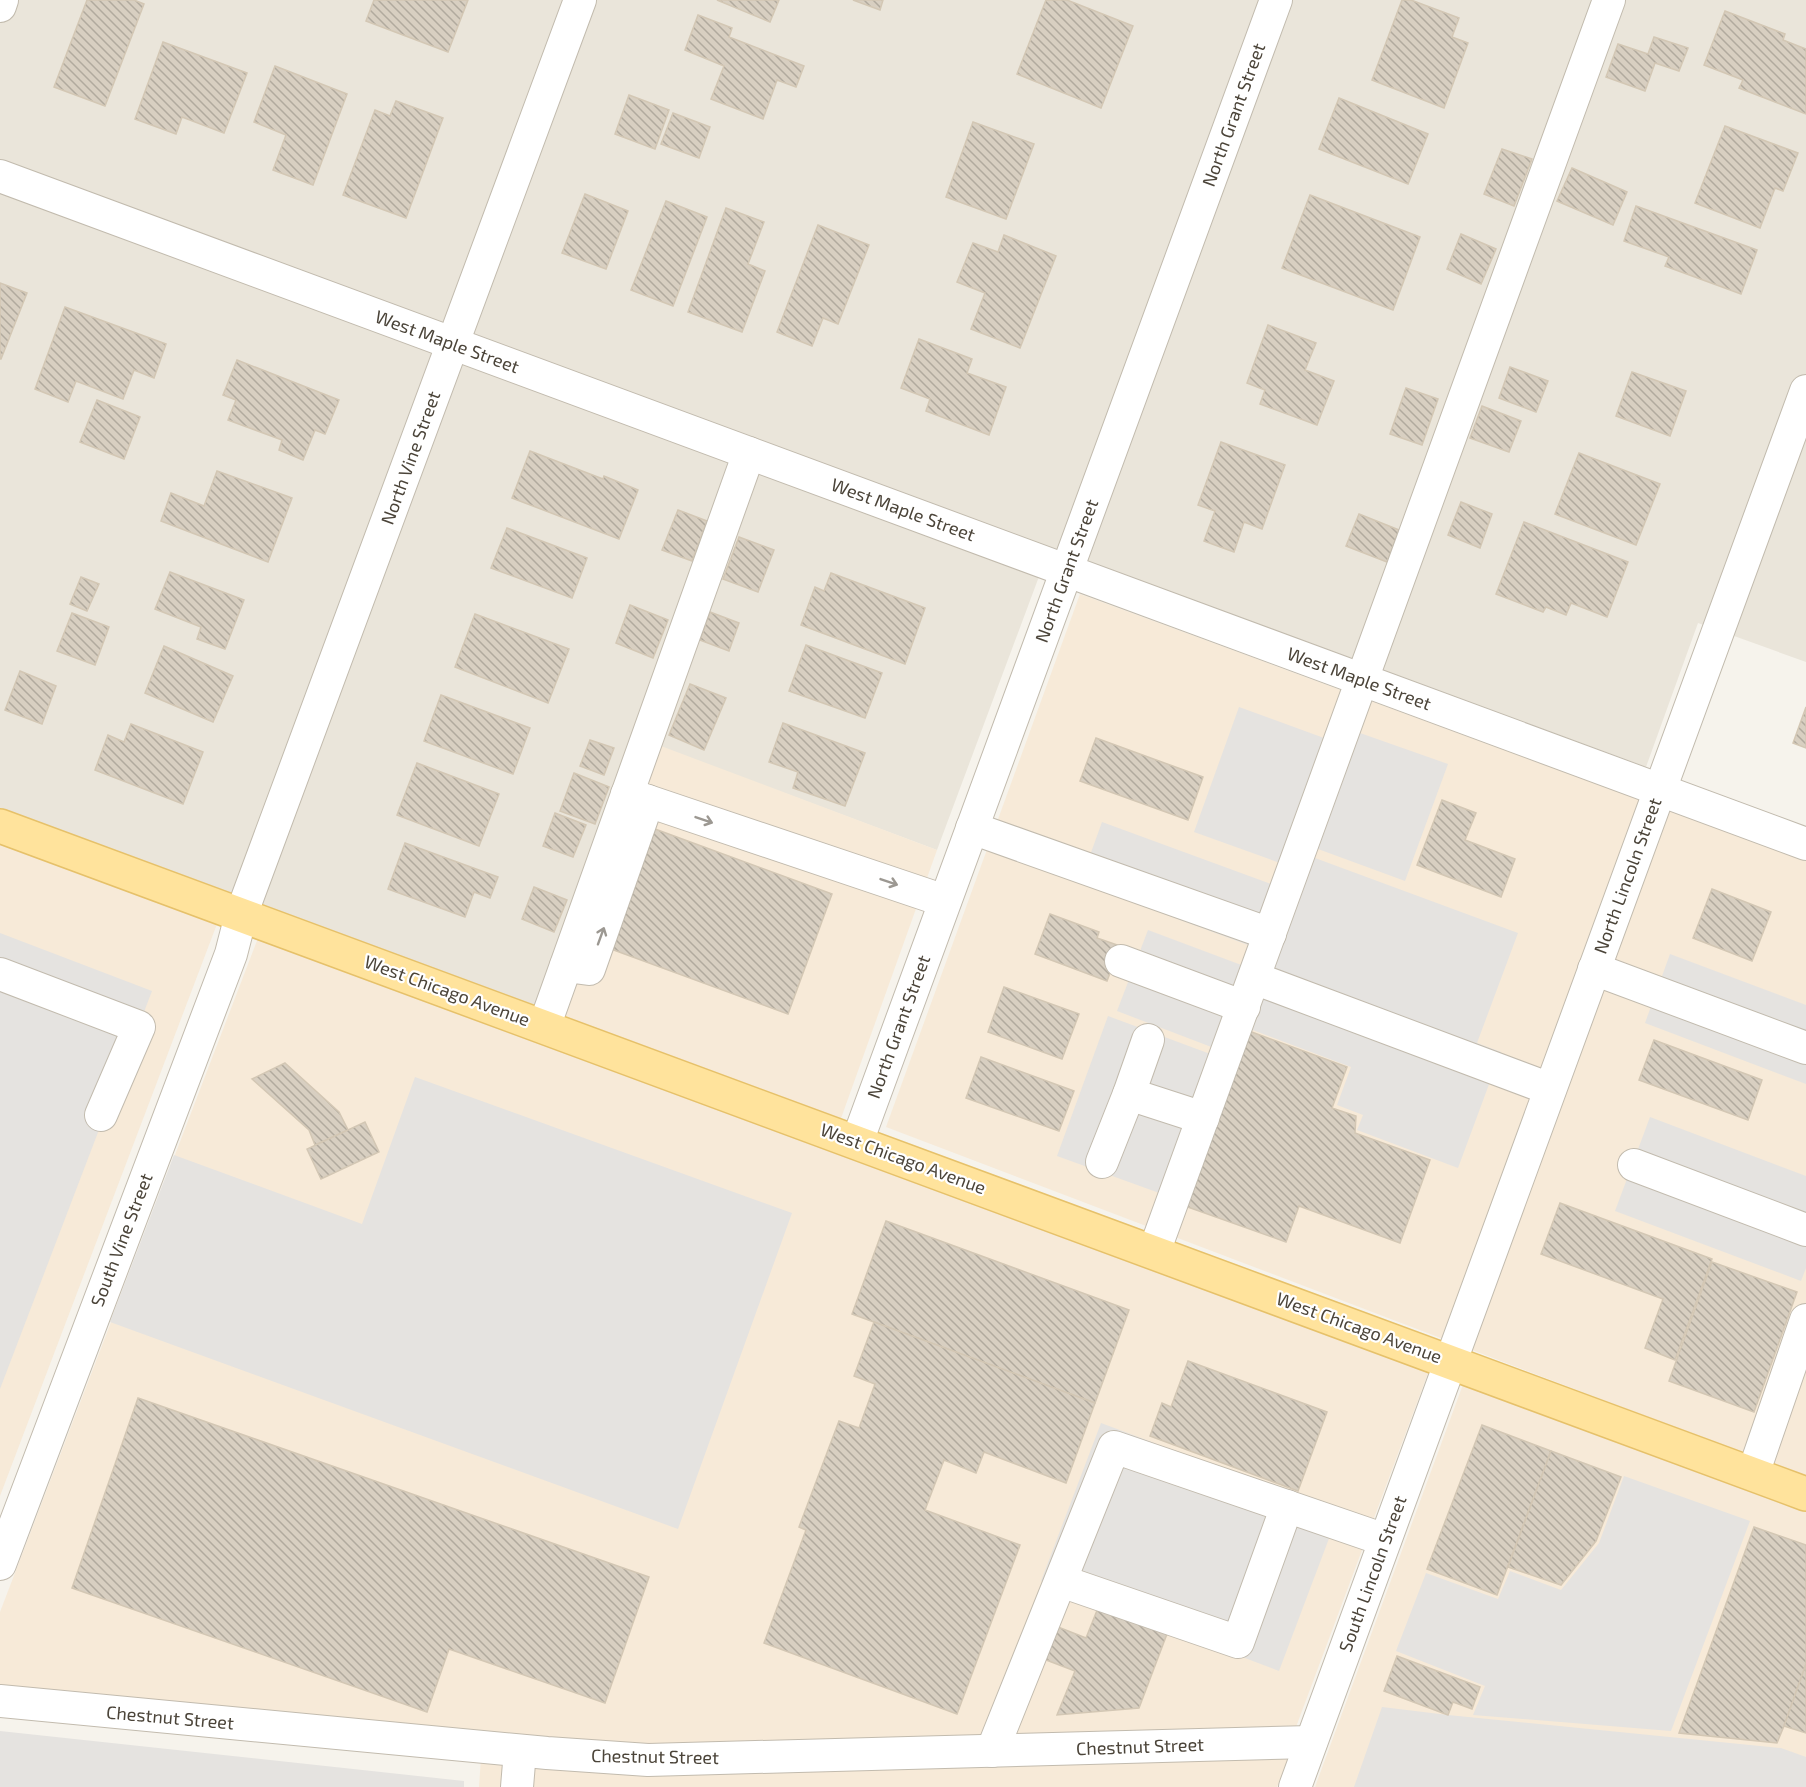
<svg xmlns="http://www.w3.org/2000/svg" width="1806" height="1787" viewBox="0 0 1806 1787" font-family="'Exo 2',sans-serif">
<style>
.residential{fill:#eae5da}
.commercial{fill:#f7ead8}
.parking{fill:#e5e3e0}
.building{fill:url(#building-back-hatch);stroke:#d3c7b4;stroke-width:1.5}
.lines{fill:none;stroke-linecap:round;stroke-linejoin:round}
.minor-casing{stroke:#c2bbae;stroke-width:34}
.major-casing{stroke:#e6c16a;stroke-width:36}
.minor{stroke:#fff;stroke-width:32}
.major{stroke:#ffe39c;stroke-width:33}
.oneway{stroke:#9c9892}
.labels{text-anchor:middle;stroke-width:4.5;stroke-linejoin:round;paint-order:stroke}
.street-label{font-size:18px;fill:#4b4439;stroke:#fff}
</style>
<defs>
<pattern id="building-back-hatch" width="6" height="6" patternUnits="userSpaceOnUse" patternTransform="scale(1.5)"><rect width="6" height="6" fill="#d8cfc1"/><path d="M-1 5l2 2M0 0l6 6M5-1l2 2" fill="none" stroke="#b1aa9e"/></pattern>
</defs>
<rect width="100%" height="100%" fill="#f6f3ec"/>
<polygon class="residential" points="0,0 1806,0 1806,662 1698,623 1646,767 1050,547 937,850 653,744 556,1017 0,808"/>
<g class="commercial">
<polygon points="1080,594 1806,861 1806,1477 886,1127"/>
<polygon points="653,743 937,850 839,1124 556,1017"/>
<polygon points="0,844 217,924 0,1496"/>
<polygon points="258,938 1430,1368 1296,1727 611,1747 0,1688 0,1612"/>
<polygon points="1465,1379 1806,1509 1806,1787 1315,1787"/>
<polygon points="1289,1756 1277,1787 479,1787 481,1758"/>
</g>
<g class="parking">
<polygon points="1239,707 1324,738 1280,863 1194,832"/>
<polygon points="1360,733 1448,764 1405,881 1318,849"/>
<polygon points="1102,822 1271,884 1248,945 1080,883"/>
<polygon points="1315,858 1518,933 1477,1043 1501,1052 1458,1168 1357,1130 1363,1115 1337,1105 1351,1067 1250,1029"/>
<polygon points="1148,930 1244,966 1214,1048 1117,1011"/>
<polygon points="0,933 152,991 0,1389"/>
<polygon points="1670,954 1806,1005 1806,1084 1645,1023"/>
<polygon points="1108,1016 1213,1055 1162,1194 1057,1156"/>
<polygon points="415,1077 792,1213 678,1529 110,1322 174,1155 362,1224"/>
<polygon points="1650,1117 1806,1176 1806,1268 1801,1281 1615,1211"/>
<polygon points="1101,1423 1339,1512 1279,1671 1041,1581"/>
<polygon points="1624,1476 1750,1521 1671,1731 1473,1715 1485,1686 1396,1651 1426,1573 1498,1599 1510,1571 1561,1590 1599,1543"/>
<polygon points="1382,1707 1448,1715 1781,1748 1806,1757 1806,1787 1354,1787"/>
<polygon points="0,1731 464,1781 464,1787 0,1787"/>
</g>
<g class="building">
<polygon points="87,0 134,0 144,4 105,106 54,87"/>
<polygon points="374,0 468,0 448,52 366,21"/>
<polygon points="717,0 779,0 770,22"/>
<polygon points="853,0 883,0 880,10"/>
<polygon points="1046,0 1067,0 1133,26 1101,108 1017,74"/>
<polygon points="1402,0 1411,0 1459,18 1452,37 1468,43 1444,108 1372,80"/>
<polygon points="1725,11 1785,34 1783,40 1806,49 1806,114 1739,88 1743,80 1704,65"/>
<polygon points="698,15 732,28 729,37 804,66 796,87 777,80 763,119 711,99 724,66 685,50"/>
<polygon points="1654,37 1688,48 1679,71 1655,63 1645,91 1606,77 1618,44 1648,54"/>
<polygon points="163,42 247,73 224,133 182,117 176,134 135,119"/>
<polygon points="275,66 347,94 313,185 273,170 286,135 254,122"/>
<polygon points="629,95 669,110 655,149 615,134"/>
<polygon points="1339,98 1428,134 1408,184 1319,149"/>
<polygon points="396,101 443,118 406,218 343,195 375,110 390,116"/>
<polygon points="673,113 710,127 699,158 661,144"/>
<polygon points="973,122 1034,144 1006,219 946,197"/>
<polygon points="1725,126 1798,153 1783,191 1775,188 1760,228 1695,203"/>
<polygon points="1502,149 1532,159 1514,206 1484,194"/>
<polygon points="1572,168 1627,192 1613,225 1557,201"/>
<polygon points="585,194 628,211 606,269 562,253"/>
<polygon points="1310,195 1420,237 1393,310 1282,268"/>
<polygon points="666,201 707,217 673,306 631,290"/>
<polygon points="1636,206 1757,250 1741,294 1665,266 1669,257 1624,241"/>
<polygon points="726,208 764,222 748,264 765,271 742,332 688,312"/>
<polygon points="818,225 869,245 838,324 823,318 812,346 777,332"/>
<polygon points="1461,234 1496,249 1481,284 1447,269"/>
<polygon points="1004,235 1056,256 1020,348 971,329 985,293 957,282 973,243 998,252"/>
<polygon points="0,283 27,293 1,359 0,359"/>
<polygon points="65,307 166,344 154,378 134,370 123,399 76,381 68,402 35,389"/>
<polygon points="1268,325 1316,343 1305,370 1334,381 1317,425 1260,404 1265,390 1247,383"/>
<polygon points="919,339 972,359 967,373 1006,387 989,435 926,411 930,399 901,388"/>
<polygon points="237,360 339,400 325,434 315,430 303,460 279,450 282,440 228,420 236,400 223,395"/>
<polygon points="1510,367 1548,381 1536,412 1499,398"/>
<polygon points="1632,372 1686,391 1670,436 1616,416"/>
<polygon points="1406,388 1438,399 1422,445 1390,434"/>
<polygon points="97,400 140,417 124,459 80,442"/>
<polygon points="1482,406 1521,421 1509,452 1470,438"/>
<polygon points="1221,442 1285,465 1262,529 1244,522 1234,552 1204,541 1215,511 1198,505"/>
<polygon points="530,451 603,479 604,476 638,490 619,539 512,498"/>
<polygon points="1579,453 1660,484 1636,545 1555,514"/>
<polygon points="217,471 292,498 268,562 161,521 171,493 204,506"/>
<polygon points="1461,502 1492,514 1480,548 1448,535"/>
<polygon points="678,510 707,521 692,561 662,550"/>
<polygon points="1359,514 1399,530 1387,562 1346,546"/>
<polygon points="1524,522 1628,562 1607,617 1571,603 1566,615 1546,607 1543,612 1496,594"/>
<polygon points="507,528 587,558 572,598 491,568"/>
<polygon points="739,537 774,550 758,592 723,579"/>
<polygon points="170,572 244,600 225,649 197,639 201,627 155,609"/>
<polygon points="831,573 925,608 905,664 801,625 815,587 824,591"/>
<polygon points="81,577 99,584 87,611 70,604"/>
<polygon points="630,605 668,620 653,658 616,643"/>
<polygon points="710,612 739,623 729,651 700,640"/>
<polygon points="72,613 109,627 95,665 57,651"/>
<polygon points="475,614 569,649 548,703 455,667"/>
<polygon points="806,645 882,673 865,718 789,691"/>
<polygon points="164,646 233,676 213,722 145,693"/>
<polygon points="20,671 56,686 42,724 5,710"/>
<polygon points="690,684 726,698 704,750 669,735"/>
<polygon points="441,695 530,728 513,774 424,741"/>
<polygon points="1806,707 1806,748 1793,743"/>
<polygon points="783,723 865,753 845,806 793,788 798,772 769,762"/>
<polygon points="131,724 203,752 183,804 95,770 108,735 124,742"/>
<polygon points="1096,738 1203,777 1188,820 1080,781"/>
<polygon points="590,740 614,748 604,775 580,766"/>
<polygon points="417,763 499,794 479,846 397,815"/>
<polygon points="574,773 609,787 595,824 560,811"/>
<polygon points="1442,800 1476,813 1465,840 1515,859 1501,897 1417,865"/>
<polygon points="555,813 586,825 573,857 543,846"/>
<polygon points="655,829 832,894 788,1014 611,949"/>
<polygon points="405,843 498,877 490,898 474,892 465,917 388,889"/>
<polygon points="534,887 567,900 554,932 522,919"/>
<polygon points="1712,889 1771,912 1752,961 1693,938"/>
<polygon points="1050,914 1099,932 1097,938 1120,946 1107,981 1035,954"/>
<polygon points="1004,987 1079,1014 1062,1059 988,1032"/>
<polygon points="1249,1031 1347,1067 1332,1108 1356,1116 1355,1133 1430,1160 1400,1243 1299,1206 1286,1242 1185,1206"/>
<polygon points="1654,1040 1762,1080 1748,1120 1639,1080"/>
<polygon points="981,1057 1074,1091 1059,1131 966,1098"/>
<polygon points="285,1063 339,1112 348,1130 315,1145 309,1130 252,1079"/>
<polygon points="365,1122 379,1152 321,1179 307,1149"/>
<polygon points="1560,1203 1712,1259 1675,1360 1645,1348 1663,1299 1541,1254"/>
<polygon points="886,1221 1129,1310 1095,1403 852,1314"/>
<polygon points="1712,1262 1797,1292 1754,1412 1669,1381"/>
<polygon points="874,1322 1095,1403 1066,1483 984,1452 976,1473 944,1460 925,1510 1020,1545 957,1714 764,1643 806,1530 799,1527 839,1421 859,1428 875,1384 854,1376"/>
<polygon points="1188,1361 1327,1412 1298,1491 1150,1436 1162,1403 1171,1407"/>
<polygon points="138,1398 649,1577 605,1703 449,1649 427,1712 72,1588"/>
<polygon points="1482,1425 1551,1451 1497,1595 1427,1569"/>
<polygon points="1551,1451 1621,1477 1596,1541 1561,1585 1508,1567"/>
<polygon points="1754,1527 1806,1545 1806,1664 1784,1726 1777,1743 1679,1733"/>
<polygon points="1098,1608 1167,1634 1139,1708 1057,1715 1075,1671 1041,1658 1053,1625 1086,1638"/>
<polygon points="1397,1656 1480,1687 1472,1709 1453,1702 1448,1715 1384,1691"/>
<polygon points="1806,1664 1806,1733 1784,1726"/>
</g>
<g class="lines">
<defs>
<g id="minor">
<polyline points="0,6 2,0"/>
<polyline points="0,176 1806,844"/>
<polyline points="627,794 945,901"/>
<polyline points="972,828 1270,934"/>
<polyline points="1121,961 1244,1007"/>
<polyline points="566,966 589,969 648,801"/>
<polyline points="1594,969 1806,1048"/>
<polyline points="0,974 139,1027 101,1115"/>
<polyline points="1254,978 1550,1089"/>
<polyline points="544,1027 749,453"/>
<polyline points="1148,1040 1129,1094 1203,1118"/>
<polyline points="857,1142 1276,0"/>
<polyline points="1102,1162 1129,1094"/>
<polyline points="1634,1165 1806,1230"/>
<polyline points="1154,1252 1609,0"/>
<polyline points="1753,1474 1806,1320"/>
<polyline points="0,1564 231,954 241,915 580,0"/>
<polyline points="1061,1581 1238,1642 1287,1506"/>
<polyline points="0,1701 547,1753 648,1760 1311,1742"/>
<polyline points="992,1751 1114,1447 1385,1540"/>
<polyline points="517,1787 520,1751"/>
<polyline points="1295,1787 1806,391"/>
</g>
<polyline id="major" points="0,826 1806,1494"/>
</defs>
<use href="#minor" class="minor-casing"/>
<use href="#major" class="major-casing"/>
<use href="#minor" class="minor"/>
<use href="#major" class="major"/>
</g>
<defs><path id="oneway-shaft" d="M-6 0H5M1.5-3L5.5 0L1.5 3" fill="none" stroke-width="1.6" stroke-linecap="round" stroke-linejoin="round" transform="scale(1.5)"/></defs>
<g class="oneway">
<use href="#oneway-shaft" transform="translate(704 820) rotate(19)"/>
<use href="#oneway-shaft" transform="translate(889 882) rotate(19)"/>
<use href="#oneway-shaft" transform="translate(601 936) rotate(-70)"/>
</g>
<g class="labels">
<g class="street-label">
<text transform="translate(1234 115) rotate(-70)" y="6">North Grant Street</text>
<text transform="translate(447 342) rotate(20)" y="6">West Maple Street</text>
<text transform="translate(411 458) rotate(-70)" y="6">North Vine Street</text>
<text transform="translate(903 510) rotate(20)" y="6">West Maple Street</text>
<text transform="translate(1067 571) rotate(-70)" y="6">North Grant Street</text>
<text transform="translate(1359 679) rotate(20)" y="6">West Maple Street</text>
<text transform="translate(1628 876) rotate(-70)" y="6">North Lincoln Street</text>
<text transform="translate(447 991) rotate(20)" y="6">West Chicago Avenue</text>
<text transform="translate(899 1027) rotate(-70)" y="6">North Grant Street</text>
<text transform="translate(903 1159) rotate(20)" y="6">West Chicago Avenue</text>
<text transform="translate(122 1240) rotate(-69)" y="6">South Vine Street</text>
<text transform="translate(1359 1328) rotate(20)" y="6">West Chicago Avenue</text>
<text transform="translate(1373 1574) rotate(-70)" y="6">South Lincoln Street</text>
<text transform="translate(170 1718) rotate(5)" y="6">Chestnut Street</text>
<text transform="translate(1140 1747) rotate(-2)" y="6">Chestnut Street</text>
<text transform="translate(655 1757) rotate(1)" y="6">Chestnut Street</text>
</g>
</g>
</svg>
